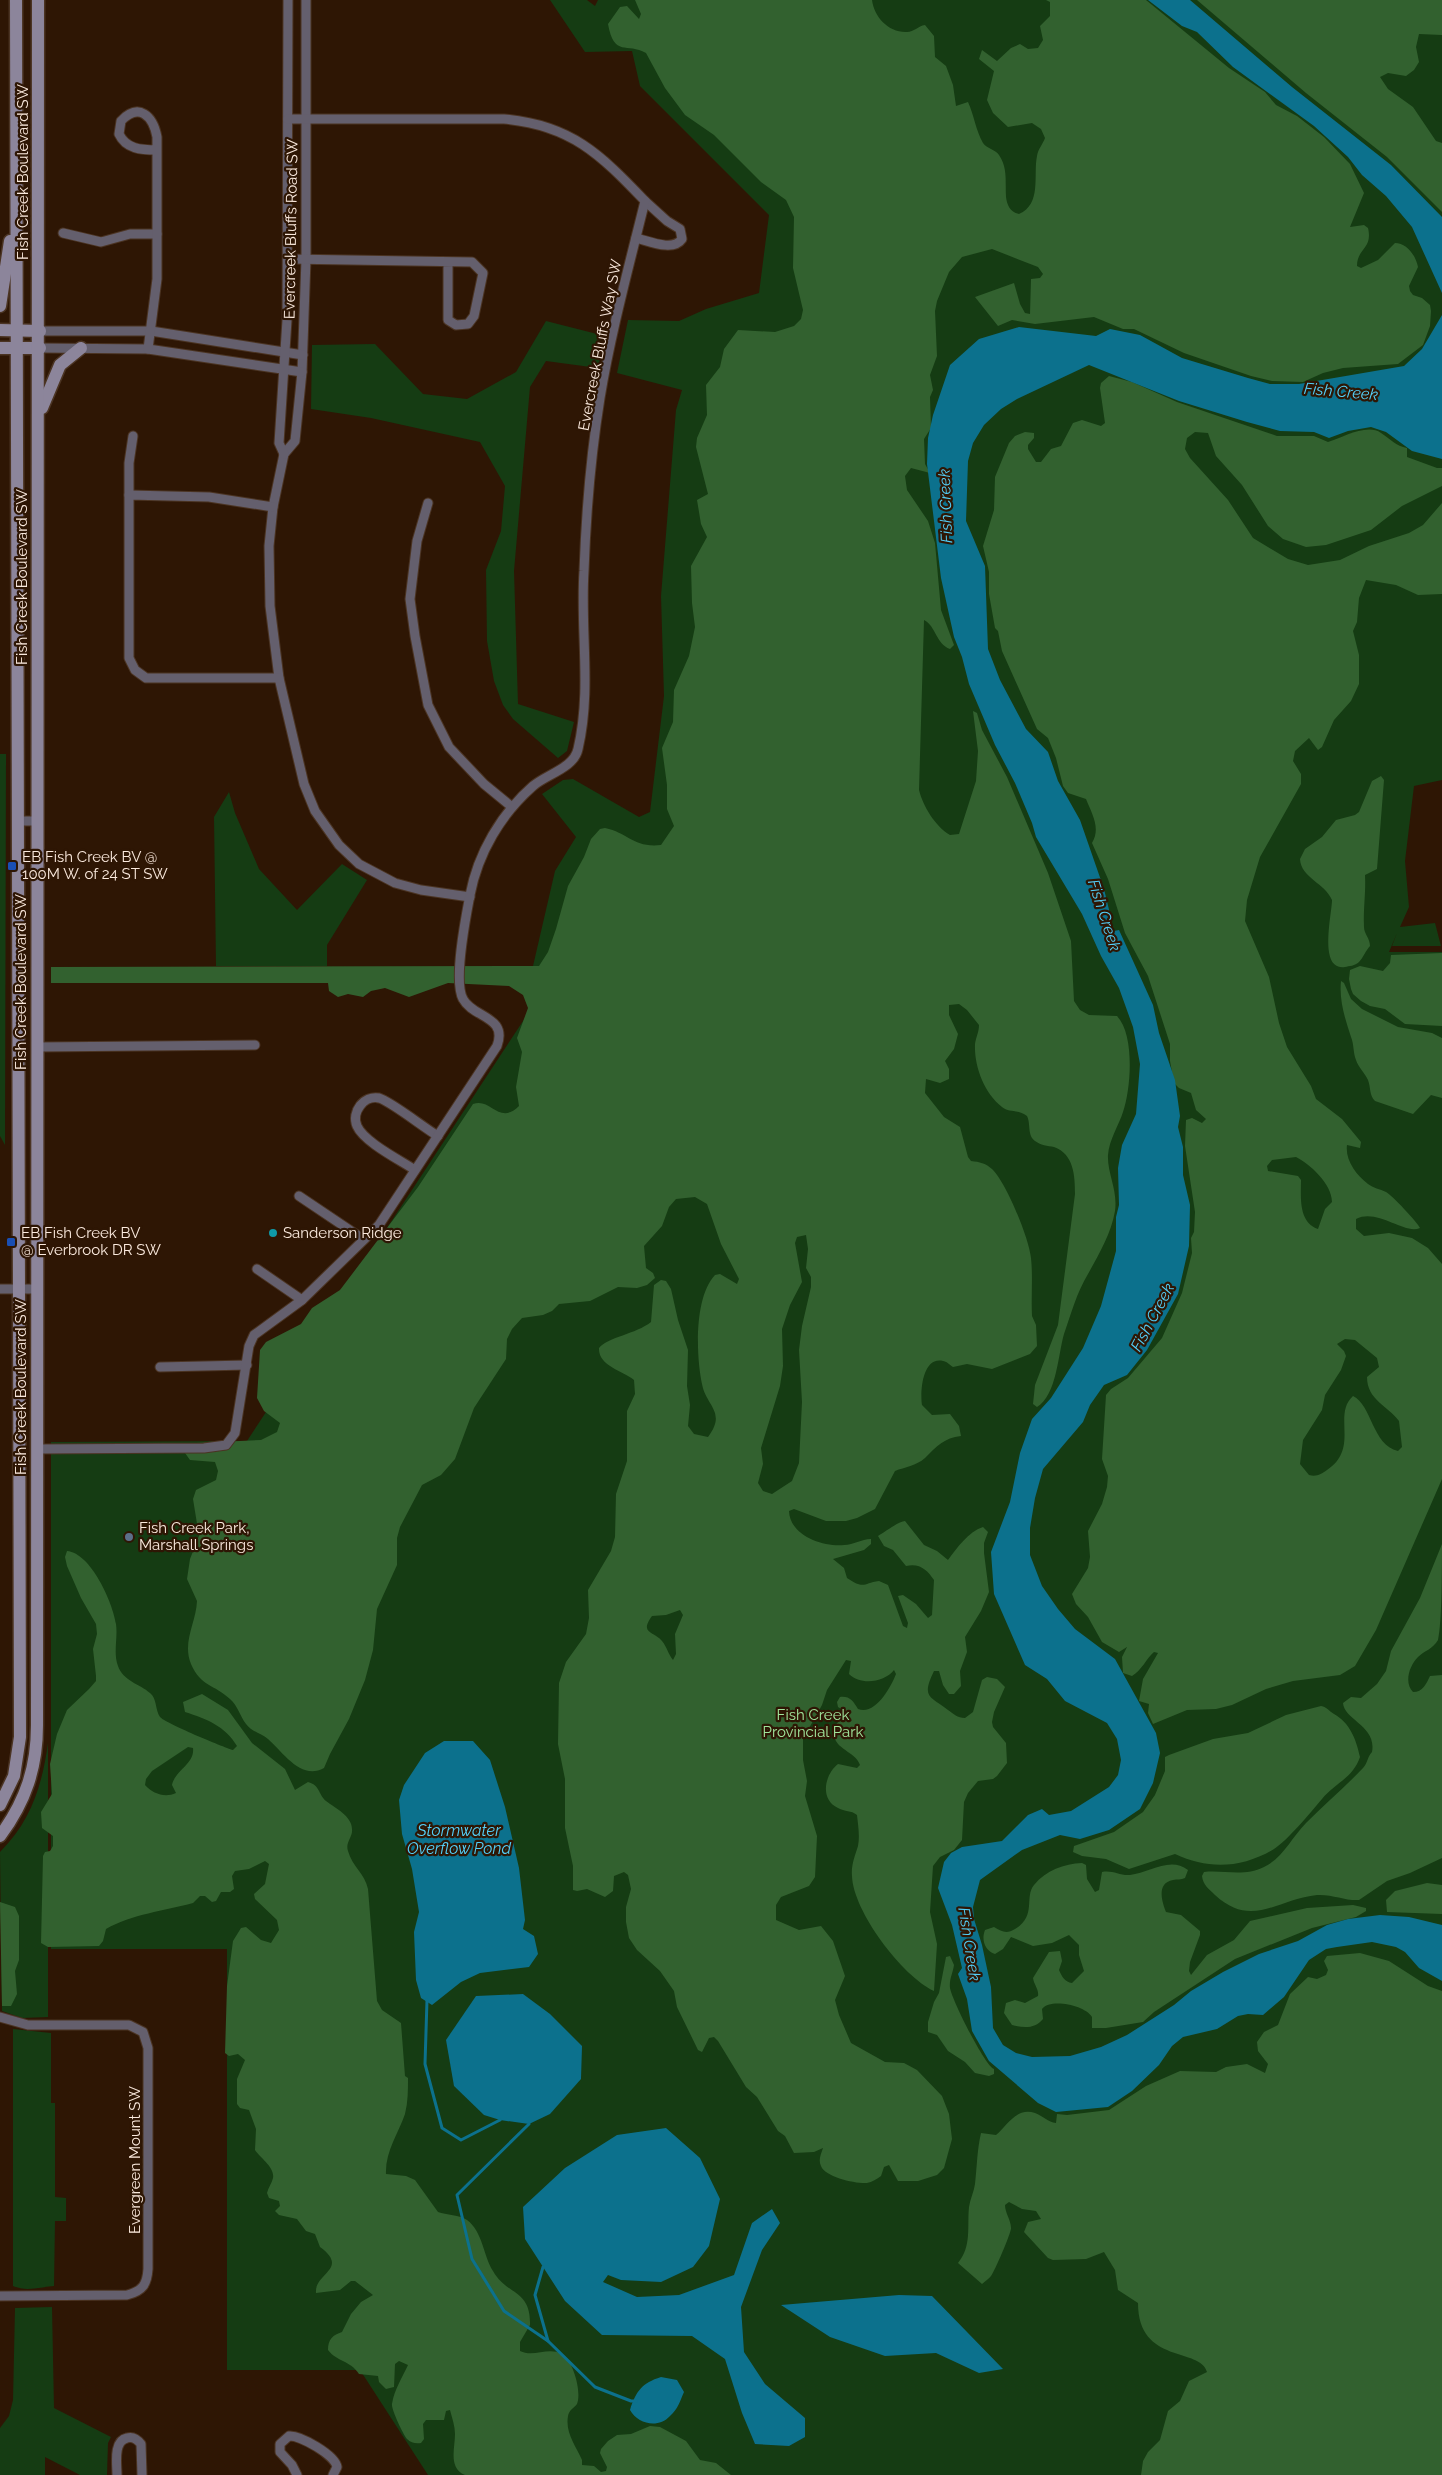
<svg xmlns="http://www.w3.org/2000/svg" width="1442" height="2475" viewBox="0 0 1442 2475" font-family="Raleway,sans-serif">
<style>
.green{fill:#153c13}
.forest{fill:#32612f;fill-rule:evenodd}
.water{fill:#0c718d}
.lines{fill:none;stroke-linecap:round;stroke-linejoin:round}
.stream{stroke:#0c718d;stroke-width:3}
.street-casing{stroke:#4b3423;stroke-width:11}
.secondary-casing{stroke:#4b3423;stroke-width:15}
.street{stroke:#645f6d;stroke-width:9}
.secondary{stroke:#8c859b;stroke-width:12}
.transit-dot{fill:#1a4fb4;stroke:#2e1604;stroke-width:2}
.culture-dot{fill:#0f9aa8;stroke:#2e1604;stroke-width:2}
.service-dot{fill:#5c6f8a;stroke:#2e1604;stroke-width:2}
.labels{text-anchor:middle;stroke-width:4.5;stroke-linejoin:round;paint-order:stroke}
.street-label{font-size:15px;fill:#fbeade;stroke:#2e1604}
.poi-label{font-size:15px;fill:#fbeade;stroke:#2e1604;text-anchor:start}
.park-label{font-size:15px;fill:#a1e69c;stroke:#2e1604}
.water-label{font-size:16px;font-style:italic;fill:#54d0f9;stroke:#2e1604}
</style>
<rect width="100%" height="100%" fill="#2e1604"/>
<g class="green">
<polygon points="550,0 587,0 595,6 598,0 1442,0 1442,780 1414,786 1405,861 1409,907 1400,927 1435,923 1441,946 1392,946 1397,933 1389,952 1442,952 1442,2475 428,2475 360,2370 227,2370 227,1949 51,1949 51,1442 247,1441 548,983 551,966 533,966 555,871 576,837 542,794 563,780 573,779 639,817 650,812 664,696 661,596 676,410 682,390 617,373 628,320 679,321 706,309 759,293 769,215 640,86 632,51 585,52"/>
<polygon points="546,321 605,336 598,368 546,361 530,387 514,571 518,704 574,722 567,751 558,758 513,719 503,705 494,681 487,641 486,570 501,531 505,486 480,442 371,418 311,409 312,345 375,344 423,394 467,399 516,372"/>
<polygon points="0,754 6,754 5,1145 0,1136"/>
<polygon points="229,792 235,813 259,869 297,910 342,864 367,880 327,945 327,966 216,966 214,817"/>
<path d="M 48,1743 L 48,2017 L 22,2018 L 2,2011 L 0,1852 C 31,1821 42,1786 48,1743 Z"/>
<path d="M 13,2029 L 51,2033 L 51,2103 L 55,2103 L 55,2197 L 66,2198 L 66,2221 L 55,2221 L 54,2286 C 40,2287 27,2292 13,2286 Z"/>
<polygon points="52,2307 54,2408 111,2437 108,2443 107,2475 80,2475 45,2457 45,2475 0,2475 0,2428 9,2416 13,2400 15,2308"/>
</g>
<g class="forest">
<path d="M 635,0 L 872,0 C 874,17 889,33 907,32 C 914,32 918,26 925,25 L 934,36 L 935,57 L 946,66 L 953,85 L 956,106 L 968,102 C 974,115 976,131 983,143 C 987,149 995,149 999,155 C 1008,168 1005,182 1006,197 C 1007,205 1010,212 1019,214 C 1042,204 1033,175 1037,156 C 1038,149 1043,144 1045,138 L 1041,129 L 1032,123 L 1008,127 L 993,113 L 987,100 L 994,71 L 979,59 L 982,50 L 997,61 L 1011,48 L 1020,44 L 1028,49 L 1038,48 L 1043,40 L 1040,26 L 1050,16 L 1050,2 L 1046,0 L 1146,0 L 1229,68 L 1265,92 L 1276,105 L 1297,116 L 1324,137 L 1350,164 L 1364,193 L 1350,227 L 1364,225 L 1368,228 C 1373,249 1357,248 1357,266 L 1361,268 L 1378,260 L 1395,243 C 1407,243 1416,256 1418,267 L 1409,286 L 1410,291 L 1413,295 L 1422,298 L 1430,305 L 1431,311 L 1430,326 L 1423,345 L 1398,364 L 1343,368 L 1323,373 L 1303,382 L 1272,381 L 1251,376 L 1184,353 L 1134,329 L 1123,329 L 1094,317 L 1035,324 L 1012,320 L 998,326 L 975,297 L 1014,283 L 1020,304 L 1025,313 L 1030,314 L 1031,279 L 1040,278 L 1043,274 L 1038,267 L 992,249 L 962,257 L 949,272 L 937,301 L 935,311 L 937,356 L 930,375 L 933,390 L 930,397 L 931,428 L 924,439 L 925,464 L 930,473 L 911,468 L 905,476 L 907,490 L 928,521 L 935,543 L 941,610 L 954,645 L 950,649 C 936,644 936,626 924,620 L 919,790 C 923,806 935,826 950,835 L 959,834 L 976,781 L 978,751 L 973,711 L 977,713 L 982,730 L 1007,777 L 1048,873 L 1071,941 L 1074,1001 L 1080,1010 L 1089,1015 L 1117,1016 C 1135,1035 1131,1089 1123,1112 C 1119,1125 1109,1140 1108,1155 C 1107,1173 1118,1190 1115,1211 C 1111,1234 1099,1254 1088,1274 C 1077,1292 1071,1314 1064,1334 C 1058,1354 1057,1395 1037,1407 L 1033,1404 L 1035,1385 L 1058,1325 L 1075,1194 C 1075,1176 1074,1154 1054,1147 C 1048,1146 1040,1145 1035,1141 C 1027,1135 1031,1124 1027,1116 C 1019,1109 1009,1113 1002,1107 C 984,1093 974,1066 975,1044 C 976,1037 979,1032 979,1025 L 967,1010 L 959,1004 L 949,1005 L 949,1015 L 958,1034 L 954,1049 L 945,1061 L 949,1069 L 949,1079 L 940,1083 L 926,1079 L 925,1093 L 944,1117 L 960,1127 L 968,1157 L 971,1161 C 980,1162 985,1163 992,1169 C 1006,1182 1029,1238 1031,1258 C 1033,1277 1031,1297 1032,1316 L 1036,1325 L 1037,1346 L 1030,1354 L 992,1369 L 967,1364 L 953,1367 C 950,1365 946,1361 943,1361 C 922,1356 920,1393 922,1405 L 932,1415 L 950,1414 L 959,1426 L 961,1436 C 944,1438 937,1446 925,1458 C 916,1466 905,1467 895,1471 L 875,1509 L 857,1518 L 846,1521 L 826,1521 L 794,1509 L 789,1511 C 790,1536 823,1547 844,1545 C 854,1545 861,1539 871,1539 L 871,1544 L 864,1550 L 833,1559 L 844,1568 L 847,1578 C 865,1590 863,1583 879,1581 L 888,1585 L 903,1626 L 907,1628 L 908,1623 L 898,1596 L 903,1595 L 916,1604 L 928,1618 L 932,1615 L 934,1580 C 927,1570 920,1563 906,1566 L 893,1550 L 884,1546 L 878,1536 C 885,1532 899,1521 905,1521 L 924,1545 L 937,1551 L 948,1560 C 957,1548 968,1532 983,1527 L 988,1532 L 984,1543 L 984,1553 L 989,1592 L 981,1611 L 965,1637 L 967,1652 L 960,1671 L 961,1686 L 954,1694 L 949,1694 L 943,1685 L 939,1671 L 934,1671 C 921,1698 930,1696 948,1710 C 954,1714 957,1718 965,1718 L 973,1712 L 982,1680 L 987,1677 L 997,1679 L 1005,1687 L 994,1712 L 992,1722 L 993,1727 L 1006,1743 L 1007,1763 L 997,1776 L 993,1779 L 978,1781 L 968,1793 L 964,1802 L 962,1840 L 954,1850 L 940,1857 L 933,1866 L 930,1912 L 937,1944 L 934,1991 C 902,1976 853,1911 852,1876 C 851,1865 855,1856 858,1846 C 860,1836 858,1825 857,1815 C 851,1810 845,1812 838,1808 C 819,1799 825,1774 838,1764 L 857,1768 L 860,1765 C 855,1750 829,1749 835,1728 C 836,1721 844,1719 846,1712 L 838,1707 L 837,1702 L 840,1697 C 850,1696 853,1701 858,1709 C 875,1716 891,1687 896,1674 L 894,1670 C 885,1682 861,1686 849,1674 L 851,1661 L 846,1660 L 827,1690 L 822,1705 L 803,1739 L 803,1760 L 807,1781 L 805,1796 L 817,1836 L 815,1877 L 809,1886 L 781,1897 L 776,1905 L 776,1920 L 799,1930 L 821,1926 L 833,1941 L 845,1976 L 835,2000 L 839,2015 L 851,2043 L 885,2062 L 904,2063 L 917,2070 L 942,2096 L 949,2114 L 952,2139 L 944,2168 L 937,2175 L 918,2181 L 898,2181 L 889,2165 L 884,2167 L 881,2176 C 877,2179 872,2182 867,2183 C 856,2184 825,2177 821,2166 C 818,2160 821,2154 823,2148 L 814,2152 L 794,2153 L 785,2136 L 778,2131 L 757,2097 L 746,2087 L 718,2041 L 714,2037 L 709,2038 L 702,2052 L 698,2050 L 677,2007 L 674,1991 L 660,1971 L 637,1950 L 629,1938 L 626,1922 L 626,1907 L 631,1889 L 628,1875 L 624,1872 L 614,1876 L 613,1891 L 605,1897 L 587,1889 L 577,1891 L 573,1890 L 573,1866 L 565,1828 L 565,1779 L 558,1744 L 559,1683 L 566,1662 L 586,1634 L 589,1618 L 588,1590 L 611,1551 L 615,1537 L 616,1494 L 627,1461 L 627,1411 L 635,1394 L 634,1380 C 623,1371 598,1366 599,1348 C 608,1337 636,1334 651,1322 L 654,1285 L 661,1280 L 666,1281 L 671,1289 L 678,1320 L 688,1350 L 687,1386 L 690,1405 L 688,1426 L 694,1434 L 708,1437 C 727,1412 706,1406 702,1384 C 696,1356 694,1297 715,1275 L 720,1274 L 737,1284 L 739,1279 L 721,1244 L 707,1204 L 695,1197 L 676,1199 L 669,1207 L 662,1226 L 644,1246 L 646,1268 L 653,1273 L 655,1278 L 647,1285 L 637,1288 L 618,1287 L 590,1301 L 559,1304 L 552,1311 L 543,1315 L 522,1318 L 512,1329 L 507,1339 L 506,1359 L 474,1408 L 455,1459 L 441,1475 L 422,1485 L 400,1527 L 397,1538 L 397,1565 L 377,1609 L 373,1650 L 365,1680 L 349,1719 L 330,1754 L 324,1768 C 301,1781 283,1752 268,1739 C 261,1733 252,1732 246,1724 C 240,1716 238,1706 230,1699 C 214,1684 201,1687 191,1664 C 182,1642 196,1623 197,1601 L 187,1579 L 190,1559 L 199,1536 L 193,1499 L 196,1490 L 216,1480 L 218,1471 L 215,1462 L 190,1460 L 185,1453 L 196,1443 L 261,1440 L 277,1432 L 280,1423 L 264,1411 L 257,1398 L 260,1350 L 266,1342 L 301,1324 L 312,1308 L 340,1290 L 418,1187 L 473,1104 C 491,1097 499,1126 519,1106 L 516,1087 L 522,1052 L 517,1038 L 528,1008 L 523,995 L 509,986 L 448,983 L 409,997 L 385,988 L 371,991 L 363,997 L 348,994 L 338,997 L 329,991 L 328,983 L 51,983 L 51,967 L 539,966 L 548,952 L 556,929 L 568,886 L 584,857 L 591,839 L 600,829 L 605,828 C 629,833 633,848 661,845 L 674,826 L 667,809 L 667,785 L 662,748 L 673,722 L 674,690 L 689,656 L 695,627 L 692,603 L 691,566 L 707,537 L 701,524 L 697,500 L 708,494 L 696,447 L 697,438 L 707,415 L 706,385 L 720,367 L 724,349 L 738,330 L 775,332 L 794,326 L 801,319 L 803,310 L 793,268 L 794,217 L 786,200 L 761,182 L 714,135 L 685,115 L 665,88 L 646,53 C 627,42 614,58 608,24 L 620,7 L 627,6 L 639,19 L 641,14 ZM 806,1235 L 808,1249 L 806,1268 L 811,1277 L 811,1287 L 802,1326 L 799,1350 L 802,1402 L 799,1463 L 792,1481 L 772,1494 L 763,1491 L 758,1483 L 763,1464 L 761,1448 L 780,1386 L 783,1366 L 782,1329 L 790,1305 L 802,1282 L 795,1243 L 797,1237 ZM 680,1610 L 683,1615 L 675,1634 L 676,1654 L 673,1660 C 668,1654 667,1647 662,1641 C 654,1631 639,1634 652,1616 L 666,1615 Z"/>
<polygon points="1197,0 1442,0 1442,35 1419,34 1416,47 1419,62 1414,70 1406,76 1388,73 1380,77 1388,89 1413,107 1436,141 1442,143 1442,212 1387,157 1306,93"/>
<path d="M 1109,376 L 1132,382 L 1177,402 L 1277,436 L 1314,436 L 1328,442 C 1342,438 1367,423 1381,433 C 1390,439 1396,446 1407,448 L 1407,457 L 1437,468 L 1442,468 L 1442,486 L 1402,506 L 1371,530 L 1326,545 L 1306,547 L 1283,539 L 1268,526 L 1242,485 L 1216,456 L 1208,433 L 1195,432 L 1187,438 L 1185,449 L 1190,458 L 1228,500 L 1253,538 L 1288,559 L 1308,565 L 1340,560 L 1369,546 L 1409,533 L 1423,525 L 1442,503 L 1442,594 L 1418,595 L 1396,585 L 1366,580 L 1359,598 L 1357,622 L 1353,631 L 1359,655 L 1359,684 L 1351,701 L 1334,720 L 1322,747 L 1318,750 L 1309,738 L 1295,751 L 1293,761 L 1301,774 L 1301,784 L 1260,857 L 1247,900 L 1245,921 L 1269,977 L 1279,1023 L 1287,1047 L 1311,1086 L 1316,1099 L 1342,1119 L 1361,1142 L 1360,1148 L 1347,1145 C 1345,1160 1356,1175 1368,1184 C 1373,1188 1380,1189 1386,1192 C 1391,1194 1418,1223 1420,1228 C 1404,1235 1378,1208 1356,1219 L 1356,1229 L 1364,1236 L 1389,1233 L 1412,1238 L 1428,1248 L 1442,1264 L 1442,1479 L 1376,1630 L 1355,1666 L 1340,1675 L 1293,1681 L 1266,1689 L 1232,1705 L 1216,1709 L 1187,1710 L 1153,1724 L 1148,1713 L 1149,1704 L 1139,1701 L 1143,1679 L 1158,1653 L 1154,1652 C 1146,1659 1142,1670 1132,1676 L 1123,1673 L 1122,1657 L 1127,1647 L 1119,1652 L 1102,1642 L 1088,1617 L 1076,1604 L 1072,1594 L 1088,1568 L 1090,1557 L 1088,1531 L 1102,1504 L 1107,1487 L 1108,1476 L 1102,1459 L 1106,1395 L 1111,1389 L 1128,1378 L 1162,1338 L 1182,1293 L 1192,1253 L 1191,1238 L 1194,1232 L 1195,1212 L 1185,1146 L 1186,1120 L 1192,1118 L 1202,1123 L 1206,1119 L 1196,1110 L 1191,1093 L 1179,1088 L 1174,1083 L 1170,1061 L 1170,1044 L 1148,976 L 1125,933 L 1108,879 L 1092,843 C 1101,828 1092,814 1086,799 L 1068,793 L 1063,786 L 1056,758 L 1048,738 L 1037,729 L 1002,651 L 998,631 L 995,628 L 989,594 L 989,572 L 983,546 L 994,510 L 995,477 L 1009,443 L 1015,436 L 1025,432 L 1034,433 L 1034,438 L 1028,445 L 1028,449 L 1036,462 L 1041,462 L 1051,449 L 1061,446 L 1073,423 L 1082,420 L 1101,426 L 1105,423 L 1100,388 L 1101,383 ZM 1296,1157 C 1310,1164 1332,1184 1332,1202 L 1325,1209 L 1318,1229 C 1298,1222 1301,1197 1301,1180 L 1298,1176 L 1268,1171 L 1267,1166 L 1272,1160 ZM 1345,1339 L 1355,1340 L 1377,1358 L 1379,1367 L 1367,1377 C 1367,1400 1388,1406 1399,1421 L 1402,1447 L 1398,1451 C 1372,1445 1372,1405 1353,1396 C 1332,1415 1360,1448 1327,1470 C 1321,1474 1317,1477 1309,1475 L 1300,1464 L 1303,1440 L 1322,1410 L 1325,1395 L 1341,1370 L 1346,1356 L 1344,1351 L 1337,1344 Z"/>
<path d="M 1381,776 L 1384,780 L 1377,869 L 1365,875 C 1366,893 1363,909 1364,927 C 1364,934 1370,938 1370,946 C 1366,950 1363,958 1359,962 C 1355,966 1349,966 1345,967 C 1318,971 1332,914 1332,900 C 1325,883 1301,878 1300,859 L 1305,849 L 1322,837 L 1336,820 L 1355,815 L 1359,812 L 1372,781 Z"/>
<polygon points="1442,953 1442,1026 1405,1024 1385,1009 1370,1006 1361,1001 1353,994 1351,989 1349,979 1350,970 1360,966 1383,971 1390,963 1391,955"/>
<path d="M 1341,981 L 1344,983 L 1351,999 L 1362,1009 L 1398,1027 L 1432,1033 L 1442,1038 L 1442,1098 L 1431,1095 L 1413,1114 L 1375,1101 C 1369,1095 1371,1088 1368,1080 C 1365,1073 1358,1067 1356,1060 C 1353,1053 1354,1044 1351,1037 C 1345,1019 1339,1000 1341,981 Z"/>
<path d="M 1442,1544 C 1442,1566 1442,1623 1438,1640 C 1433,1649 1424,1651 1418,1657 C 1409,1666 1404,1683 1413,1692 C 1423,1692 1426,1684 1430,1676 L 1442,1675 L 1442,1858 L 1410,1873 L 1387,1881 L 1359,1900 C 1346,1901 1332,1894 1317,1895 C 1277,1899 1252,1929 1215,1895 C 1209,1889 1203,1885 1202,1876 L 1204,1872 C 1225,1870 1244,1877 1264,1867 C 1283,1858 1292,1837 1306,1823 C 1325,1804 1345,1787 1363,1768 C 1368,1763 1367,1757 1372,1752 C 1377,1726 1344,1720 1343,1703 L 1351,1697 L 1361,1698 L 1377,1684 L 1386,1671 L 1391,1651 L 1420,1598 Z"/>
<path d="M 67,1551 C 91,1553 113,1603 116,1624 C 118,1638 113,1653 118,1666 C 123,1681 140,1684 150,1693 C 157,1698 155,1710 160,1717 C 165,1723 223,1747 233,1750 L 237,1746 C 225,1726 207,1719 185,1712 L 183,1702 L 202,1694 L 228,1710 L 252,1743 L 285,1769 L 295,1790 L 308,1782 C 320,1785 318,1794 326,1801 C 335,1808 352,1816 352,1829 C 353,1837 345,1842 348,1851 C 352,1866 365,1874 368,1889 L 377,2001 L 382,2010 L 401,2023 L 405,2076 L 408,2078 C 408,2090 408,2102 405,2114 C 398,2134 385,2152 386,2174 L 406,2176 L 415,2180 L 438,2212 C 446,2215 460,2215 467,2220 C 483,2232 483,2255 493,2271 C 507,2296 531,2289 530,2325 L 520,2342 L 520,2351 C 534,2358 548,2346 562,2354 C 573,2360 582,2392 577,2404 C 574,2408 569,2410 568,2416 C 565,2433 576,2446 582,2460 L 582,2465 L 594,2466 L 601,2472 L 606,2471 L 607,2467 L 600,2453 L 601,2449 L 608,2441 L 617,2435 L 631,2434 L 650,2426 L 660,2427 L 686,2441 L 700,2460 L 716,2463 L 731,2475 L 465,2475 C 448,2468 455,2448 455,2434 C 455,2426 452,2418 450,2410 L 446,2411 L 444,2420 L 426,2420 L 423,2424 L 424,2439 L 421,2443 C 416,2444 411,2443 407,2439 C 403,2434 391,2409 392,2404 C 394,2390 403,2376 408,2365 L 399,2361 L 395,2364 L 394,2387 L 386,2389 L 379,2382 L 378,2376 L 359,2374 C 350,2360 337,2362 328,2350 C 328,2339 333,2335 342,2332 L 351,2314 L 361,2302 L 373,2295 L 355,2281 L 351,2281 L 340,2290 L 316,2293 C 314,2273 350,2269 320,2247 L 315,2234 L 306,2231 L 297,2219 L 279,2215 L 275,2211 L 280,2206 L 279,2201 L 269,2198 L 267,2193 C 268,2188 272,2183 273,2178 C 275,2167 260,2158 255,2150 L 256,2129 L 249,2110 L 240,2108 L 237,2104 L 237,2079 L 245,2060 L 238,2054 L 229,2056 L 225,2053 L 227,1986 L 233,1941 L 241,1928 L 246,1927 L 261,1940 L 271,1943 L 279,1930 L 277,1920 L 255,1899 L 254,1894 L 265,1884 L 269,1864 L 265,1861 L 249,1869 L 235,1871 L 232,1876 L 234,1889 L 230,1892 L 221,1892 L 216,1901 L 212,1902 L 205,1896 L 200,1896 L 193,1903 C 164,1911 132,1914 106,1929 L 103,1941 L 99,1946 L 48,1947 L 41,1943 L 43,1856 L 45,1852 L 50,1851 L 53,1846 L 53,1836 L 42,1828 L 41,1812 L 52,1794 L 50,1764 L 57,1734 L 67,1710 L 89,1689 L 96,1681 L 96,1676 L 93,1649 L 97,1634 L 96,1624 L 81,1598 L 67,1566 L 65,1557 ZM 188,1747 L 193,1748 C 195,1764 175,1770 172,1785 L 176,1793 C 165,1798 153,1794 145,1785 L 146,1779 L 152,1771 Z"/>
<path d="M 1321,1706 C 1327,1707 1329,1711 1334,1714 C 1350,1723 1356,1739 1360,1757 C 1353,1778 1335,1783 1322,1799 C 1311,1812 1287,1841 1274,1849 C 1242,1868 1209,1870 1175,1854 L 1129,1869 L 1106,1859 L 1082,1856 L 1073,1852 L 1074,1846 L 1114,1832 L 1143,1812 L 1155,1795 L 1165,1771 L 1165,1757 L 1169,1755 L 1213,1739 L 1248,1733 L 1286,1715 Z"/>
<path d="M 1082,1863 L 1086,1865 L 1087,1879 L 1095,1892 L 1099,1890 L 1102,1872 C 1113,1870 1120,1876 1130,1875 C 1149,1873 1170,1856 1188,1870 L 1185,1878 C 1181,1880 1177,1879 1173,1880 C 1156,1883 1162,1902 1166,1912 L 1181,1915 L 1200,1931 L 1200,1935 L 1190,1962 L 1189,1971 L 1191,1975 L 1207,1955 L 1234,1940 L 1250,1921 L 1307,1908 L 1353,1905 L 1366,1908 L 1366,1911 L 1356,1917 L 1312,1928 L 1235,1959 L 1154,2012 L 1143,2022 L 1106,2028 L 1092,2028 L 1092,2017 C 1085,2005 1050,1998 1042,2009 L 1043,2019 C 1035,2029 1024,2028 1012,2025 L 1004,2013 L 1006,2003 L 1015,2000 L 1025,2003 L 1038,1996 C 1039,1989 1034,1985 1033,1978 L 1049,1952 L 1060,1951 L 1062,1961 L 1059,1970 C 1062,1977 1065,1982 1072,1983 L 1084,1971 L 1079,1955 L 1079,1945 L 1069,1935 L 1052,1943 L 1033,1946 L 1011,1937 L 1003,1949 L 995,1954 C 985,1951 981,1940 985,1930 L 994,1927 C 1002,1932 1007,1934 1015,1929 C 1037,1916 1024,1897 1034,1885 C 1046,1870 1064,1864 1082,1863 Z"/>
<polygon points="1427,1883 1442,1885 1442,1914 1387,1912 1386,1900 1395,1891"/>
<polygon points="0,1902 15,1907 19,1916 19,1960 15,1971 17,1994 11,2006 2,2006"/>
<path d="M 1360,1953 L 1389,1961 L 1428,1986 L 1442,1991 L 1442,2475 L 1141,2475 L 1143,2461 L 1148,2452 L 1160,2440 L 1168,2411 L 1180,2401 L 1189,2381 L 1207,2372 C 1201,2347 1138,2365 1138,2303 L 1118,2290 L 1115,2270 L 1104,2252 L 1086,2259 L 1053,2260 L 1048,2258 L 1024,2232 L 1028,2222 L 1041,2219 L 1036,2211 L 1022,2209 L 1009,2202 L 1005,2205 C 1005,2213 1011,2220 1011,2228 C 1012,2231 994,2273 991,2276 C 989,2279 985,2281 982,2284 L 958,2263 C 972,2246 967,2227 969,2207 C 970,2199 974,2192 975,2184 C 977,2167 977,2150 981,2133 L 996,2135 C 1007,2126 1016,2107 1035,2113 C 1043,2116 1048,2122 1056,2123 L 1057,2114 L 1067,2115 L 1109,2110 L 1146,2086 L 1180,2071 L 1216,2072 L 1226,2067 L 1247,2064 L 1265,2073 L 1268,2064 L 1258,2051 L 1257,2042 L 1264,2032 L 1278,2025 L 1290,1994 L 1308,1977 L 1317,1979 L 1326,1975 L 1328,1970 L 1324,1961 L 1327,1956 Z"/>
<path d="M 950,1956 L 954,1965 C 953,1973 949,1979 950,1988 C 952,2000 985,2066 994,2069 L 994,2074 L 989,2076 L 975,2073 L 965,2062 L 948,2051 L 937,2035 L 928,2032 L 928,2022 L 934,2002 L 939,1993 L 946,1957 Z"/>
</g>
<g class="water">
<polygon points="1148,0 1190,0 1292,87 1391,165 1442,217 1442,293 1412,227 1386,196 1362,175 1348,157 1314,126 1233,67 1197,32 1182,26"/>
<polygon points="1442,315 1442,459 1412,451 1386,432 1371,427 1348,431 1329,438 1314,432 1280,431 1247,422 1179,401 1089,365 1017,399 1001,409 984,425 973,443 968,461 966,521 985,566 988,649 1000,680 1026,729 1048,752 1058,781 1080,820 1104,889 1111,918 1109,925 1114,931 1119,930 1153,1005 1159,1033 1175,1080 1180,1116 1178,1127 1183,1147 1183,1175 1190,1205 1189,1246 1178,1294 1147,1350 1127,1375 1104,1385 1090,1405 1083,1422 1043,1469 1035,1498 1030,1528 1030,1555 1042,1586 1058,1609 1075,1629 1115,1659 1156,1733 1160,1753 1153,1783 1140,1809 1109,1830 1080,1839 1060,1835 1022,1850 980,1880 973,1907 974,1919 982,1945 991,1987 993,2028 1003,2045 1016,2053 1032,2057 1070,2056 1101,2047 1127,2035 1174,2005 1191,1991 1223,1972 1259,1954 1298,1941 1327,1925 1348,1919 1380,1915 1409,1917 1442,1925 1442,1981 1419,1968 1405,1952 1396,1947 1372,1942 1337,1947 1326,1949 1309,1960 1284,1997 1263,2015 1248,2014 1238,2016 1217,2029 1183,2037 1172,2046 1159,2065 1132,2091 1108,2107 1056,2112 1038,2103 989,2061 972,2031 967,1999 958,1974 962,1968 952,1925 938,1888 944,1862 951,1853 962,1847 1002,1841 1028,1815 1042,1809 1049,1815 1071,1811 1109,1787 1118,1775 1121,1760 1117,1739 1107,1723 1065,1701 1047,1679 1025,1665 994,1594 991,1552 1010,1502 1020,1453 1032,1419 1051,1398 1083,1348 1101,1306 1116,1251 1116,1217 1119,1205 1118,1168 1122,1145 1136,1114 1140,1064 1133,1027 1119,988 1101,956 1082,914 1036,837 1032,823 1015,783 995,745 969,684 962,657 954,637 941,578 927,464 928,438 933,415 950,365 979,339 1019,327 1096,336 1110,329 1140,335 1182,358 1248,378 1270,384 1299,384 1404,366 1422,349"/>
<polygon points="444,1741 473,1741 490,1760 505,1807 519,1868 525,1920 523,1929 534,1936 538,1954 529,1967 480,1973 461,1982 432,2005 421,1998 416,1980 414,1932 419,1912 412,1869 402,1834 399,1800 404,1785 425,1753"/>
<polygon points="523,1994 550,2014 582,2046 581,2079 550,2114 529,2124 500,2120 484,2115 454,2086 446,2040 476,1996"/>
<polygon points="666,2128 700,2158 720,2199 709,2246 693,2267 661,2282 621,2280 608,2275 603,2282 637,2297 679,2295 734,2275 752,2223 772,2209 780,2223 762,2250 741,2307 744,2352 765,2384 805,2418 805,2437 789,2446 755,2444 742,2413 725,2359 692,2336 602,2335 565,2301 525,2239 523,2207 565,2168 617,2135"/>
<polygon points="899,2295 932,2296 1003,2369 979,2373 936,2353 885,2356 830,2337 781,2305"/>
<path d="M 661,2377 L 677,2380 L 684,2392 C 680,2401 678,2409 670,2416 C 658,2429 638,2424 630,2410 C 636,2391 642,2383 661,2377 Z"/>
</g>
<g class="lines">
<g class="stream">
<polyline points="427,2000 425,2064 442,2128 461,2140 500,2120"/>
<polyline points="529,2124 457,2195 472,2259 504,2311 548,2341"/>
<polyline points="543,2267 535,2295 548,2341 595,2387 631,2401 636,2401"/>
</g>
<defs>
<g id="street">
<polyline points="306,0 306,259 302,372 295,441 284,454 273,507 269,546 270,606 279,678 304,784 315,811 339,845 359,864 395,883 421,890 470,897"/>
<polyline points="63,233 101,242 130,234 157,234"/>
<path d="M 636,238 C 649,241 673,252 682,239 L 680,229 L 667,221 L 645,201"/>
<polyline points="288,259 472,262 483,273 474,316 468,324 456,325 448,320 448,262"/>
<polyline points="40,331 151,331 303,355"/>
<polyline points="40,348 148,349 302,372"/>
<path d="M 148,349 L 157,279 L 157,137 C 153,116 139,102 121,121 L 119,134 C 126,149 141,150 157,150"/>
<polyline points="284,454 279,443 287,320 288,0"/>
<polyline points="129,495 129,463 133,436"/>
<polyline points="428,503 417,541 410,599 415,636 428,705 449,747 484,784 512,807"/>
<polyline points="273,507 209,497 129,495 129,658 135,670 146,678 279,678"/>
<polyline points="19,821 37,821"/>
<polyline points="38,1047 255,1045"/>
<path d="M 415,1170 C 400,1160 364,1142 357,1126 C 351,1112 364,1095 379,1098 C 392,1102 424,1128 438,1136"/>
<polyline points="299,1196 363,1239"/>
<polyline points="257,1269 302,1300"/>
<polyline points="0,1289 37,1289"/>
<polyline points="160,1367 247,1365"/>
<path d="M 37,1449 L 204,1448 L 226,1445 L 235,1433 L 249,1346 L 254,1335 L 302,1300 L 379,1225 L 497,1046 C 508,1016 473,1018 463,999 C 453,981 466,916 470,895 C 478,853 501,814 533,786 C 547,774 574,768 578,749 C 592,689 580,631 584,571 C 586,514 591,454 600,398 C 611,332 629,266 645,201 C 600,154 571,125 504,119 L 288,119"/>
<path d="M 0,2017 L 28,2025 L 129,2025 L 143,2032 L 148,2048 L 148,2269 C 147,2284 143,2291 127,2295 L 0,2296"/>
<path d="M 117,2475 C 117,2464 113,2441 127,2438 C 133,2436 137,2439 141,2444 L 142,2475"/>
<path d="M 297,2475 L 292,2465 L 280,2452 L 280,2444 L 289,2436 C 300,2435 335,2455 337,2467 L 333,2475"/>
</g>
<g id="secondary">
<polyline points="0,306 10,241"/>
<polyline points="0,330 40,331"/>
<polyline points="0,348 40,348"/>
<polyline points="42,408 60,365 81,348"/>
<polyline points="0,1805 14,1776 20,1737 16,0"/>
<path d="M 0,1836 C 26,1801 37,1767 37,1725 L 38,0"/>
</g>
</defs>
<use href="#street" class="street-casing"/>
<use href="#secondary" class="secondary-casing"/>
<use href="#street" class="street"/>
<use href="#secondary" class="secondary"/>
</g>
<g class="transit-dot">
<rect x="7" y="861" width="10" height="10" rx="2.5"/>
<rect x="6" y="1237" width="10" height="10" rx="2.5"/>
</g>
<circle class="culture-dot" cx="273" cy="1233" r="5"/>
<circle class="service-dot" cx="129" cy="1537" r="5"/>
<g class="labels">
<g class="street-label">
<text transform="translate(23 172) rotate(-90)" y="5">Fish Creek Boulevard SW</text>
<text transform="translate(291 229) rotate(-89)" y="5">Evercreek Bluffs Road SW</text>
<text transform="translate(600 345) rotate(-79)" y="5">Evercreek Bluffs Way SW</text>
<text transform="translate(22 577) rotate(-90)" y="5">Fish Creek Boulevard SW</text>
<text transform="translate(21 982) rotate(-90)" y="5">Fish Creek Boulevard SW</text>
<text transform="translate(21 1387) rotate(-90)" y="5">Fish Creek Boulevard SW</text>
<text transform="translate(135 2160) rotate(-90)" y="5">Evergreen Mount SW</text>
</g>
<g class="poi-label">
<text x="22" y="862">EB Fish Creek BV @<tspan x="22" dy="17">100M W. of 24 ST SW</tspan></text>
<text x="21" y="1238">EB Fish Creek BV<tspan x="21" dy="17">@ Everbrook DR SW</tspan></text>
<text x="283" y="1238">Sanderson Ridge</text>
<text x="139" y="1533">Fish Creek Park,<tspan x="139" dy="17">Marshall Springs</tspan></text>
</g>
<g class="park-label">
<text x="813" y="1720">Fish Creek<tspan x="813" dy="17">Provincial Park</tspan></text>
</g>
<g class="water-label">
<text transform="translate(1341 391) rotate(5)" y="6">Fish Creek</text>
<text transform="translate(945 506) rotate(-92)" y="6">Fish Creek</text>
<text transform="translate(1105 915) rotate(72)" y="6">Fish Creek</text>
<text transform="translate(1152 1317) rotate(-62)" y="6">Fish Creek</text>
<text x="459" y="1836">Stormwater<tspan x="459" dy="18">Overflow Pond</tspan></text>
<text transform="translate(970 1944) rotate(81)" y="6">Fish Creek</text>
</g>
</g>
</svg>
